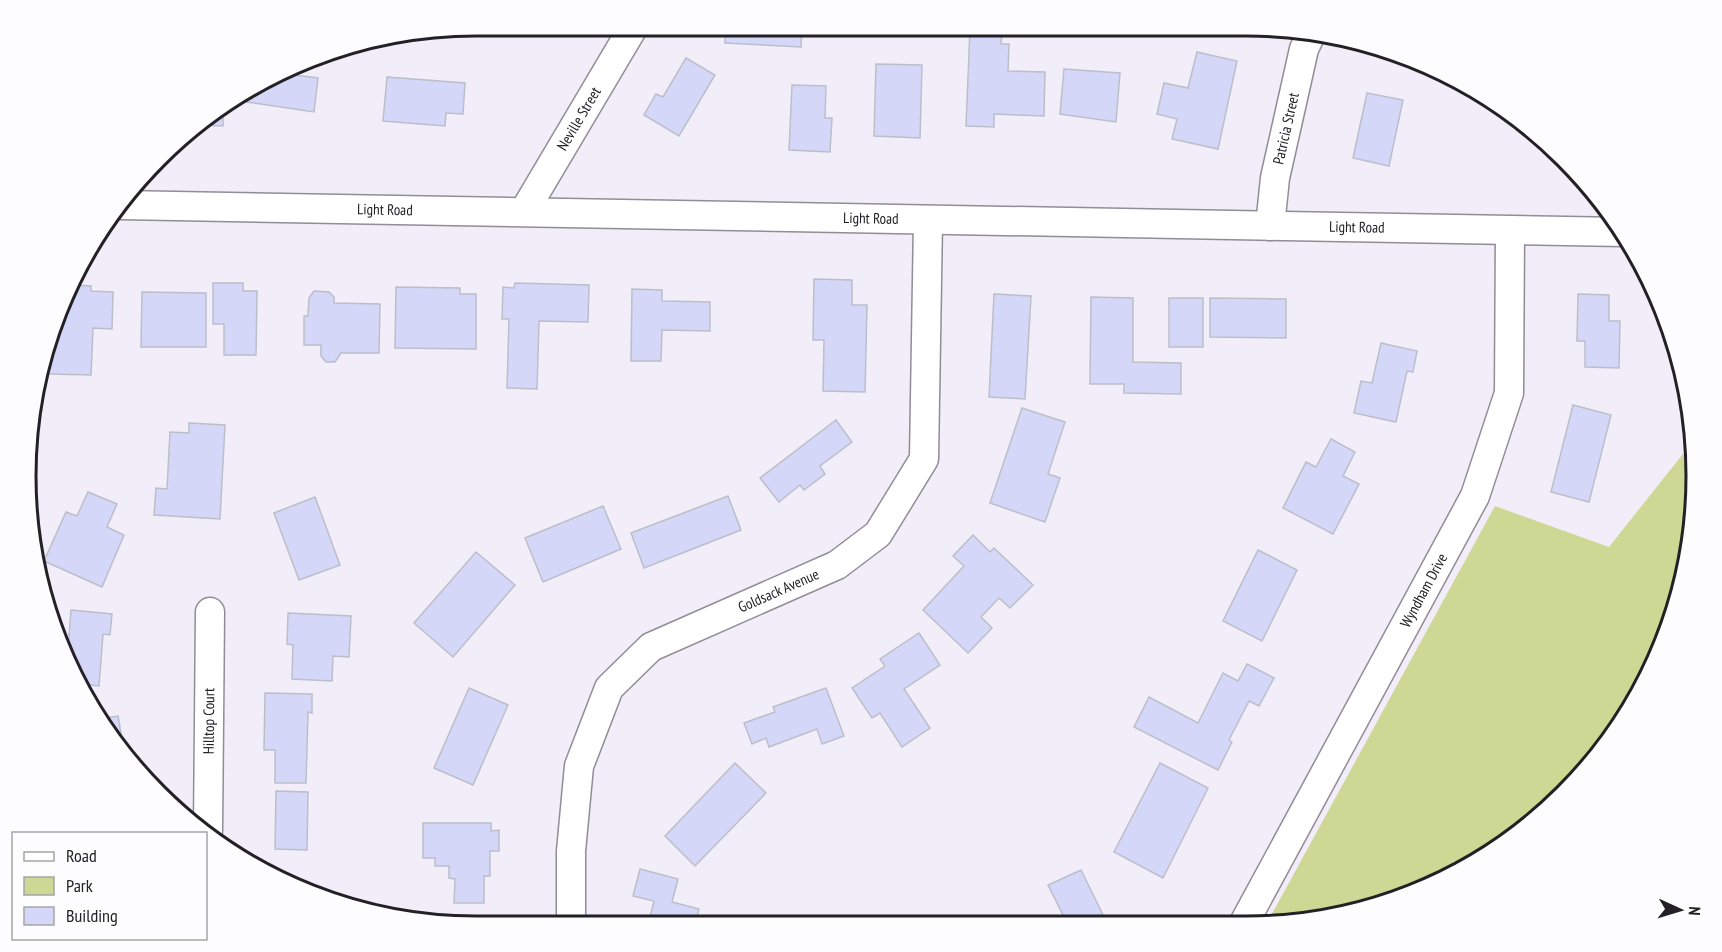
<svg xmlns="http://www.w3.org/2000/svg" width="1722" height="952" viewBox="0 0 1722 952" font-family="'PT Sans Narrow',sans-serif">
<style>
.green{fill:#cdd894}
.building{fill:#d4d7f8;stroke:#bcbec9;stroke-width:1.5}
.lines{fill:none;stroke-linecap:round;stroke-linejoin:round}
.minor-casing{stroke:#908d97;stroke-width:31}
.minor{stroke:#fff;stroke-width:28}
.labels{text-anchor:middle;stroke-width:4.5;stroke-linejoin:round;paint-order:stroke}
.street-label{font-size:15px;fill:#232125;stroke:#fdfcff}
.rim{fill:none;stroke:#232125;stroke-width:3}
</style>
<rect width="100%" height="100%" fill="#f1edf9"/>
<polygon class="green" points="1694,440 1693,535 1672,621 1636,702 1565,794 1496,851 1391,902 1304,923 1267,923 1495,506 1609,547"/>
<g class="building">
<polygon points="726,26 802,26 801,47 725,43"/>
<polygon points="970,29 1002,30 1001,44 1009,44 1008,71 1045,72 1044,116 994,114 994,127 966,126"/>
<polygon points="1197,52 1237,61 1218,149 1172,139 1177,119 1157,114 1164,83 1188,88"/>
<polygon points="686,58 715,75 679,136 644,115 656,94 663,97"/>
<polygon points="876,64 922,65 920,138 874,136"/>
<polygon points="1064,69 1120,73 1116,122 1060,114"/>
<polygon points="286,74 318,78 314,112 247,102 248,94"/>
<polygon points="387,77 465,83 463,114 446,113 445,126 383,121"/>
<polygon points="792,85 826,86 825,118 832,118 830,152 789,150"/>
<polygon points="1367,93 1403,100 1389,166 1353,158"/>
<polygon points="223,107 223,126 196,125 202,118"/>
<polygon points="814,279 852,280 852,305 867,305 865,392 823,391 824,340 813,340"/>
<polygon points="213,283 243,283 243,291 257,291 256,355 224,355 224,324 213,324"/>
<polygon points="515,283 589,285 588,322 539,321 537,389 507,388 509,319 502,319 503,287 514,288"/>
<polygon points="74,285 91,286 91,291 113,292 112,329 93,328 91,375 49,374 49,348 56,349 56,325"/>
<polygon points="396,287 460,288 460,294 476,294 476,349 395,348"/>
<polygon points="632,289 662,290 662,301 710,302 710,331 662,330 661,361 631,361"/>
<polygon points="314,291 329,292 334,297 334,303 380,304 379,353 341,353 335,362 326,362 321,356 321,345 304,345 304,316 308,316 309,298"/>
<polygon points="142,292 206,293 206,347 141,347"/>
<polygon points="994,294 1031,296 1025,399 989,397"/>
<polygon points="1578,294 1609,295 1609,321 1620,321 1619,368 1585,367 1585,341 1577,341"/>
<polygon points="1091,297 1133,298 1133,362 1181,363 1181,394 1124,393 1124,384 1090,384"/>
<rect x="1169" y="298" width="34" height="49"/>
<polygon points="1210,298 1286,299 1286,338 1210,337"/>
<polygon points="1381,343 1417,351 1413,372 1407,371 1396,422 1354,413 1361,381 1372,383"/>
<polygon points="1573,405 1611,415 1589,502 1551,492"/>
<polygon points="1022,408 1065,422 1048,474 1060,478 1045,522 990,503"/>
<polygon points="836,420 852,442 820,466 825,474 804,490 800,485 779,502 760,478"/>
<polygon points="189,423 225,425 220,519 154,515 156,488 167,489 170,432 189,433"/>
<polygon points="1331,439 1355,452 1343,476 1359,484 1333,534 1283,508 1306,462 1316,467"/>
<polygon points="88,492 117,504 107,527 124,535 102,587 44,561 66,512 77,516"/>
<polygon points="728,496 741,530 644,568 631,533"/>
<polygon points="315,497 340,565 299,580 274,513"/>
<polygon points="603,506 621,549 543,582 525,538"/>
<polygon points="973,535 990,552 994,548 1033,585 1010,608 999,598 981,617 992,628 968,653 923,610 964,566 953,556"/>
<polygon points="1258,550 1297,570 1262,641 1223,621"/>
<polygon points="476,552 515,585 453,657 414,623"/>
<polygon points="71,610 112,614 110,635 103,634 99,686 82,684 60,649 68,650"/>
<polygon points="288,613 351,616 349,657 333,656 332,681 292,679 293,645 287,644"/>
<polygon points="919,633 940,665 904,689 930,728 902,747 880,713 872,718 852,688 885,666 880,659"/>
<polygon points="1247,664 1274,678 1259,706 1249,701 1229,740 1232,742 1218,770 1134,727 1149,697 1198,723 1223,673 1238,681"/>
<polygon points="469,688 508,705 473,785 434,768"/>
<polygon points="826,688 844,736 822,744 817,729 769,747 766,738 752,744 744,723 775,712 773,707"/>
<polygon points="265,693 312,694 312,713 308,712 306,783 275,783 275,750 264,750"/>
<polygon points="118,716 123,745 120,745 103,718"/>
<polygon points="735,763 766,793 695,866 665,836"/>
<polygon points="1160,763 1208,788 1163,878 1114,852"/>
<polygon points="276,791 308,792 307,850 275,849"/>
<polygon points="423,823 491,823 491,831 499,830 499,851 490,851 490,876 484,876 484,903 454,903 455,879 449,878 449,866 435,866 435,858 423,858"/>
<polygon points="640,869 678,879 672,902 699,909 695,925 648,925 654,901 633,896"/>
<polygon points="1081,870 1107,923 1067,923 1048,885"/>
<polygon points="316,893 333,894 333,900"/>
</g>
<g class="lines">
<defs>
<g id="minor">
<path id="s1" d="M 121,205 L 1622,232"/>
<path id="s2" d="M 525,210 L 634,26"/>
<path id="s3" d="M 1270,226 L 1275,178 L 1304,49 L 1312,32"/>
<path id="s4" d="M 208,831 L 210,612"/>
<path id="s5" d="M 1244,923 L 1475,496 L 1509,393 L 1510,231"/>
<path id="s6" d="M 571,925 L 571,851 L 579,766 L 609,688 L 651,647 L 837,565 L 878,534 L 924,459 L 928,221"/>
</g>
</defs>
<use href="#minor" class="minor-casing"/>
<use href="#minor" class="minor"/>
</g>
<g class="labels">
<g class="street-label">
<text dy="5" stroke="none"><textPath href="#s2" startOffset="106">Neville Street</textPath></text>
<text dy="5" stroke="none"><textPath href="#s3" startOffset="99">Patricia Street</textPath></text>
<text dy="5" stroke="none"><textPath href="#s1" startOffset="264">Light Road</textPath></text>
<text dy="5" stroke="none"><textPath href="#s1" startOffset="750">Light Road</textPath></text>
<text dy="5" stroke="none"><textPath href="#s1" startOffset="1236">Light Road</textPath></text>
<text dy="5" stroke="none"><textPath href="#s6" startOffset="441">Goldsack Avenue</textPath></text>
<text dy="5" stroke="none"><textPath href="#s5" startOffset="378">Wyndham Drive</textPath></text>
<text dy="5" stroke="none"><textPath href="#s4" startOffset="110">Hilltop Court</textPath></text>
</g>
</g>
<path d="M0 0H1722V952H0ZM476 36H1246A440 440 0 0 1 1686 476V476A440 440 0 0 1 1246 916H476A440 440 0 0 1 36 476V476A440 440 0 0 1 476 36Z" fill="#fdfcff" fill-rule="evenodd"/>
<path class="rim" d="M476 36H1246A440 440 0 0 1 1686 476V476A440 440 0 0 1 1246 916H476A440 440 0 0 1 36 476V476A440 440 0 0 1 476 36Z"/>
<rect x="12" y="832" width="195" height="108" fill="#fdfcff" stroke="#a6a4a8" stroke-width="1.5"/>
<rect x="24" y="852" width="30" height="9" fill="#ffffff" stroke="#a6a4a8" stroke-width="1.5"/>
<text x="66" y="862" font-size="18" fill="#232125">Road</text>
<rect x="24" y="877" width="30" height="18" fill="#cdd894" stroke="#a6a4a8" stroke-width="1.5"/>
<text x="66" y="892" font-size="18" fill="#232125">Park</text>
<rect x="24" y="907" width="30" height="18" fill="#d4d7f8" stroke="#a6a4a8" stroke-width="1.5"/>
<text x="66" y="922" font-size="18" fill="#232125">Building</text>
<g transform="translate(1680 910) rotate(94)" stroke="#fdfcff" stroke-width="4.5" paint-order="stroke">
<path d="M0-4.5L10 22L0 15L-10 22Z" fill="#232125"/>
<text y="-9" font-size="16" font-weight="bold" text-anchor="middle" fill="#232125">N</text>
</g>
</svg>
